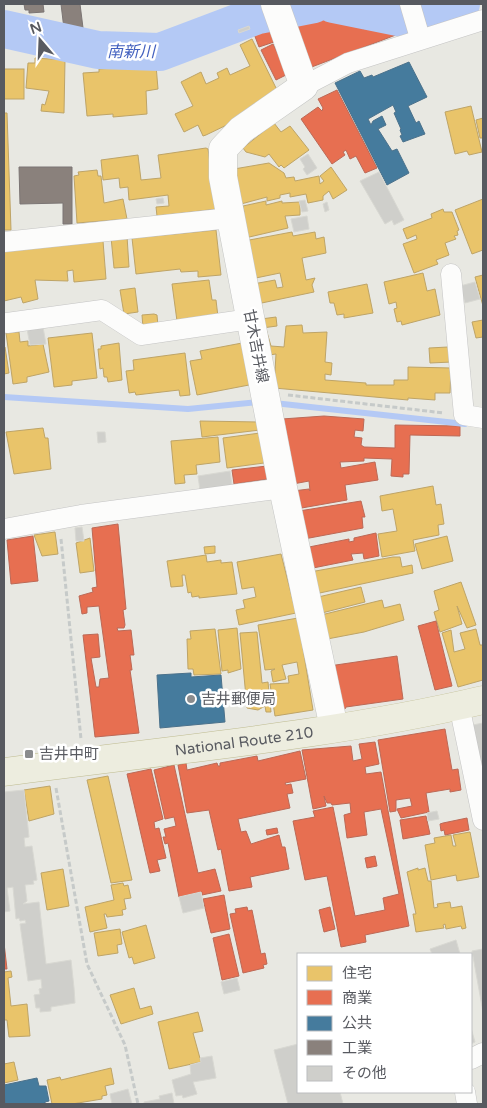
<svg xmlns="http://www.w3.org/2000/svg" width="487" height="1108" viewBox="0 0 487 1108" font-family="'Varela Round','Noto Sans JP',sans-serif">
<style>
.homes{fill:#e9c46a;stroke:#bea467}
.shops{fill:#e76f51;stroke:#bc6956}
.public{fill:#457b9d;stroke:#4b718b}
.industry{fill:#8a817c;stroke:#7b7574}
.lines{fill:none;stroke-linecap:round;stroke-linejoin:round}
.stream{stroke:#b4c9f5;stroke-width:6}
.river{stroke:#b4c9f5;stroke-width:38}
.building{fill:#cfcfcb;stroke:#d8d8d2}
.street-casing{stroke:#c4c4c4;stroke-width:21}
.secondary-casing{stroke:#c4c5c4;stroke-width:29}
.highway-casing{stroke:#bfbc91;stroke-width:29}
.path{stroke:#c6cac9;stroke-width:3;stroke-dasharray:5 2.5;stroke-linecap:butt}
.street{stroke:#fcfcfb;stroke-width:20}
.secondary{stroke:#fcfcfb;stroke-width:28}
.highway{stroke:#ededdf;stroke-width:28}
.poi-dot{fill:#8a8c8e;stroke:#fff;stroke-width:2}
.labels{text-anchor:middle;stroke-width:5;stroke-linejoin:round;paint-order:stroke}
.street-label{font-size:15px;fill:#585a60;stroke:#fff}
.poi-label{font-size:15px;fill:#585a60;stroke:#fff;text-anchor:start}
.water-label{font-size:16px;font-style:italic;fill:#4260bf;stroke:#fff}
</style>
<rect width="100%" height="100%" fill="#e8e8e2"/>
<g class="homes">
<polygon points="252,39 278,92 262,108 206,135 203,136 198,125 184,132 175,114 193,106 181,82 201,72 206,84 219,78 217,73 227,68 230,75 250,66 240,45"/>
<polygon points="35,58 65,60 64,113 41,111 42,104 45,105 49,91 26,88 28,63 35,63"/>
<polygon points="156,65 158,89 146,91 147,114 113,117 113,114 87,116 83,73 99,72 99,69"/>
<rect x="4" y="69" width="20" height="30"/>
<polygon points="471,106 482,152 469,155 467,151 455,154 445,112"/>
<polygon points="4,113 7,113 11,230 4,230"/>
<polygon points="483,118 483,138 480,138 476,120"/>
<polygon points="274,123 281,132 290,126 309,150 284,168 281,165 279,167 269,154 265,157 246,152 243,148"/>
<polygon points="206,148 208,149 217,209 157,216 156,207 169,206 168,195 129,200 128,187 120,188 119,178 103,180 101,160 138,155 141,180 161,178 158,155"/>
<polygon points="269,163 284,173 286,178 294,177 295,181 319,176 320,184 324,181 320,176 331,167 347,190 333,199 329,191 323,196 323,200 308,203 306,194 290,197 290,193 280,195 280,198 267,201 267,197 241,204 234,169"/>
<polygon points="97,170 98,176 101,176 104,203 123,199 127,219 77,223 74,176 79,175 78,172"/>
<polygon points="483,199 483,250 472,254 455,210"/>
<polygon points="266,201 266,205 282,201 282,203 300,202 300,215 285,216 288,228 245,238 239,213 244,212 243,206"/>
<polygon points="443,209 444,212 452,212 459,230 457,231 458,235 454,236 456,239 445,243 449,255 436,260 438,264 414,273 403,244 417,239 416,235 407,239 403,229 432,218 431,214"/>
<polygon points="216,230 221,275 198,277 198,271 181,272 180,269 136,274 132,238"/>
<polygon points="292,232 293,236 315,232 316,239 324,237 326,253 302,258 306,280 315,278 312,285 314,292 257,304 253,284 275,280 277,288 283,287 280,273 251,279 244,241"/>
<polygon points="127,236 129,267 114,268 111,237"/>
<polygon points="103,241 106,279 74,282 73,270 67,271 68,281 35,280 38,299 23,303 21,297 4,301 4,249"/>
<polygon points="423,273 427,291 435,289 440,315 402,325 401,321 397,322 394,309 397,308 396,302 389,304 384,282"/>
<polygon points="483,275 483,306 475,277"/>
<polygon points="209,280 212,300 216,300 218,317 177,321 172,284"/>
<polygon points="367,284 373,313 344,318 344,314 337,315 334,303 330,303 328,292"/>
<polygon points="135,288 138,312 124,314 120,290"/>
<polygon points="154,314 157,315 158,326 143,328 142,315"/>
<polygon points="276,317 277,326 262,328 261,319"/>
<polygon points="483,320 483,337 476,338 472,322"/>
<polygon points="302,325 303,333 327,332 325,362 332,363 331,375 325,374 325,380 366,383 366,385 394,385 394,380 408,380 408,367 451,368 450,393 435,393 435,400 408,398 408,400 274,388 276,354 269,355 266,329 271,346 284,347 286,326"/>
<polygon points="19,332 20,342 28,341 28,346 43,344 49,372 27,377 27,382 13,384 6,333"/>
<polygon points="92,333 97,378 72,381 72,385 54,387 48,338"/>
<polygon points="119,343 122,380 108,382 107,377 104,377 103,368 100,369 98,349 101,349 101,346"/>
<polygon points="242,343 249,385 197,395 190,361 202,359 200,351"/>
<polygon points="5,347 9,373 4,374 4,348"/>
<polygon points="448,347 452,362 430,363 429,348"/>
<polygon points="185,353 190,395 180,396 179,390 136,395 135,392 129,393 126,371 134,370 133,360"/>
<polygon points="200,421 258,422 260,430 202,437"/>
<polygon points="43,428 45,438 48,438 51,469 14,474 6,432"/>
<polygon points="260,433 264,463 227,468 223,438"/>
<polygon points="218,437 220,462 196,465 197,474 184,475 185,483 175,484 171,441"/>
<polygon points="433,486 436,505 441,504 444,524 438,525 439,535 413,540 415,551 382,557 378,534 397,531 393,509 382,511 380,496"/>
<polygon points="55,532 58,554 42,556 34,535"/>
<polygon points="447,536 453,561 422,569 415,544"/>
<polygon points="90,538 94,571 80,573 76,543"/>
<polygon points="215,546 215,553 205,554 204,547"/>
<polygon points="281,554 296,613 239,625 236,610 245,608 243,600 256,597 254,587 242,589 237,562"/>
<polygon points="206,555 207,562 221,560 221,563 232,562 237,594 199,598 199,596 192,597 191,592 188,593 185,575 182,575 183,586 171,587 167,561"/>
<polygon points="393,557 400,557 402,567 412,565 413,573 315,594 310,572"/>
<polygon points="461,582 476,625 467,628 457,606 462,624 440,632 434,612 439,610 434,591"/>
<polygon points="361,587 365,602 318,614 314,598"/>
<polygon points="382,600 384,608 400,604 404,620 364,632 322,640 317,616"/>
<polygon points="298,618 313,710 275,716 270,684 289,683 288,676 299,674 297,662 282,665 286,679 273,682 271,671 275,669 265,670 258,625"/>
<polygon points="237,628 241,669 228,673 228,670 222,671 218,630"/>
<polygon points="215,629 221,674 194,675 193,669 188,669 187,639 191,639 190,631"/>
<polygon points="476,629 480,645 483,645 483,680 458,687 442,633 451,630 454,652 465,649 460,633"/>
<polygon points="257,632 262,683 268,682 271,712 266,712 265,706 258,710 247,708 240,633"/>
<polygon points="108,776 132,880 111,883 87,780"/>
<polygon points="50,786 54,814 29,821 24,790"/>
<polygon points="470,832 479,877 457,881 456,875 431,880 425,845 435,843 434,838 451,835 453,846 456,846 453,835"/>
<polygon points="418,868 418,870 425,868 428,881 431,881 434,908 438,907 437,904 450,902 451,908 462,906 466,928 462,929 461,926 446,929 445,924 443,925 444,928 416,932 413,914 416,914 407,872"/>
<polygon points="63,869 69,906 47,910 41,873"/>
<polygon points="123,883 124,886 128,885 131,898 124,899 126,909 122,910 123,915 107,917 106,914 104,914 107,928 90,932 85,907 114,900 111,885"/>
<polygon points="146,925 155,958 134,964 132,957 129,958 122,932"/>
<polygon points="120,929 122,944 117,945 118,953 98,956 94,933"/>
<polygon points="11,971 12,977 8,978 11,1006 27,1004 30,1036 9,1037 7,1020 4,1020 4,972"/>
<polygon points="134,988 140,1009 151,1006 153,1014 121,1024 110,995"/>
<polygon points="198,1012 203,1031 193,1033 201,1062 169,1069 158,1022"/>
<polygon points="14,1062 18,1080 4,1083 4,1064"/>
<polygon points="111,1068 114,1084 105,1086 107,1095 102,1096 102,1099 72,1104 52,1104 47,1080 60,1077 61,1080"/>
</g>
<g class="shops">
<polygon points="332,14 362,26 363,29 376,24 401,33 309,68 295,26"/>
<polygon points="270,20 277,41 259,47 251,26"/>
<polygon points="273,44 288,74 276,80 261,50"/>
<polygon points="337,90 377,168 365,173 356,156 350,159 346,150 343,152 345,155 332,164 301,119 318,107 322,111 323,108 318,99"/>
<polygon points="324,416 364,419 363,431 355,430 354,437 362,438 361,445 364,447 395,448 395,425 460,426 460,436 410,435 409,474 403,474 403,477 391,476 392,459 364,458 364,461 340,462 341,468 375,462 378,480 345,485 347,500 296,509 293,491 309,489 310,491 309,481 293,484 282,419"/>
<polygon points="267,466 268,479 234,484 232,470"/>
<polygon points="361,501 365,517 362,517 363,528 304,539 299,511"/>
<polygon points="118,524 126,609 123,610 125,625 124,628 117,628 118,631 131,630 134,655 130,655 132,670 130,670 139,733 95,737 83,635 98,634 100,657 91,658 96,687 99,687 100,679 109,678 99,606 87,607 87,613 82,614 79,596 93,592 92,588 97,587 92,528"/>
<polygon points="376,533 379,556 364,559 363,553 351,554 353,560 308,569 304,548 349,539 349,542 354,541 354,538"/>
<polygon points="33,536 38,581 11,584 7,540"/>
<polygon points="436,621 452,686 435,690 418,626"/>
<polygon points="397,656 403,699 346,707 345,709 335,706 329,666"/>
<polygon points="445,729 452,770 458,769 461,790 450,792 450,789 426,793 429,812 401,818 397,809 412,806 410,798 396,800 396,811 390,812 378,740"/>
<polygon points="375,742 379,764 365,767 366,774 381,772 409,926 365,935 366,942 341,947 327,876 305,880 293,821 315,817 313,811 333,807 355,916 385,910 383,898 399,894 381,809 364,812 367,835 347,838 344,815 351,813 350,803 332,805 331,803 327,803 324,796 326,806 313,809 302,750 351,746 353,761 362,759 359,744"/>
<polygon points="300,751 306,779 285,783 286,785 291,784 293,793 287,794 290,808 238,819 241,832 246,831 251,844 279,835 282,847 285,847 289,869 250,877 252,887 229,891 221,849 218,850 209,810 187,813 178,765 186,763 187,770 217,763 218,766 220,766 220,763 257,756 258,761"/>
<polygon points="174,765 198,873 215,869 221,891 202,895 202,892 179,897 168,843 165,844 163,837 166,837 164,829 176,826 174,817 165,819 154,770"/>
<polygon points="151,769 163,819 154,822 155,829 159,828 166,858 157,860 160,871 150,873 127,774"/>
<polygon points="426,816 430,834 403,839 400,820"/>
<polygon points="467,818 469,830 445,835 444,830 441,831 440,824 443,823"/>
<polygon points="277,828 278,833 267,835 266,830"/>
<polygon points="375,856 377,866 367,868 365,858"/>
<polygon points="224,895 230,929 211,933 203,899"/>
<polygon points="247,907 248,911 252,910 261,954 265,953 267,964 263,965 264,968 243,973 230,914 236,913 235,909"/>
<polygon points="330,907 335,929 324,932 319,910"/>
<polygon points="229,934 239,976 222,980 213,938"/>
<polygon points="4,943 7,969 4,969"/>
</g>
<g class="public">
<polygon points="409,62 427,97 408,106 416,123 419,121 425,134 403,142 400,136 402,135 400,130 401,129 394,113 396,112 393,105 368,119 371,125 373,121 382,116 386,125 378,129 392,151 397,149 409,173 387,185 335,83 360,71 364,78 372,75 373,77"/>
<polygon points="191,673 191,677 221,675 225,722 160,728 157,675"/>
<polygon points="37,1078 39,1086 46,1086 49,1101 45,1102 45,1104 5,1104 4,1085"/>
</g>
<g class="industry">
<polygon points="24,4 43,4 44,12 29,13 29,10 25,10"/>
<polygon points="61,4 80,4 83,28 64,29"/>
<polygon points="19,167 72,167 72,224 63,224 63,203 20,204"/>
</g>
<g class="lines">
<g class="stream">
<polyline points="4,397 188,409 259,402"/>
<polyline points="274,403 465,424"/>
</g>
<g class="river">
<polyline points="333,4 407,19 461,4"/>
<polyline points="4,29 98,50 160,52 258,15 314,4"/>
</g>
</g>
<g class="building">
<polygon points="249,26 250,29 239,33 238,30"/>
<polygon points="308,154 317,168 307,175 303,169 305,167 300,159"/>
<polygon points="379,172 404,220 394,225 392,220 385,224 360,181"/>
<polygon points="163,198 164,203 157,204 156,199"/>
<polygon points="305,200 308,211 302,212 299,201"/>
<polygon points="327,202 329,210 325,212 323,204"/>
<polygon points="307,216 309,229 294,232 291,219"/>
<polygon points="475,282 480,299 465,303 460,286"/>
<polygon points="43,327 46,344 30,345 27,329"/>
<polygon points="97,432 105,432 106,442 98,443"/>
<polygon points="230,471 232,485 200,490 198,476"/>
<polygon points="82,527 84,541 76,541 75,528"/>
<polygon points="483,723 483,787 468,726"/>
<polygon points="24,790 29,837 24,838 25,847 32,846 37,880 33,881 34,884 25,885 27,901 23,904 39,902 46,964 71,960 74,988 75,1003 51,1007 51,1011 40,1012 40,1008 36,1008 34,995 40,994 39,989 42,988 41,979 28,981 20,924 26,923 25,920 20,921 19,918 16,919 13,887 7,888 10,911 4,912 4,916 4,792"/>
<polygon points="437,811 439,819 428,821 427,813"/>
<polygon points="201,892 204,908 183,913 179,897"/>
<polygon points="456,940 460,954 432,954 430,949"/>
<polygon points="483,949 483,1012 472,951"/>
<polygon points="237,978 240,990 224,994 221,982"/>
<polygon points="471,1028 475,1042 471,1044"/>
<polygon points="298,1044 298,1092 340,1092 343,1104 288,1104 274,1050"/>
<polygon points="212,1056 216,1078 193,1082 197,1094 183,1098 182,1095 176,1096 172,1080 191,1074 190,1065 201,1062 200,1058"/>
<polygon points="128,1089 132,1104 112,1104 110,1094"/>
<polygon points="172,1093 174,1104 144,1104 144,1102 160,1099 159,1096"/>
</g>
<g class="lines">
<defs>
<g id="street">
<polyline points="410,4 420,38"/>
<polyline points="304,86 348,63 483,20"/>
<polyline points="4,242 230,218"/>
<polyline points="451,274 464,415 483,418"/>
<polyline points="7,323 102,310 141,335 250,319"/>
<polyline points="4,529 81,515 283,488"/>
<polyline points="459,705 483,820"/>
<polyline points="471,1059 483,1053"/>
<polyline points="465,1092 467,1104"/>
</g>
<polyline id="secondary" points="275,4 304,86 241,130 223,149 223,177 283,488 334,728"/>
<g id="highway">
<path id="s1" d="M 4,772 C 164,750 326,737 483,700"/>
</g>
</defs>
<use href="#street" class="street-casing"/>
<use href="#secondary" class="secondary-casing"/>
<use href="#highway" class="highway-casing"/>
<g class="path">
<polyline points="288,395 444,413"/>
<polyline points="61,539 81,739"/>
<polyline points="56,788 87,964 125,1045 138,1104"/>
</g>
<use href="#street" class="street"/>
<use href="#secondary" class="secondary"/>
<use href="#highway" class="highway"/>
</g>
<g class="poi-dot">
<circle cx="191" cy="699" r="5"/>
<rect x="24" y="749" width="10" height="10" rx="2.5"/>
</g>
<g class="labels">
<g class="street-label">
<text transform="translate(256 346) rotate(79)" y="5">甘木吉井線</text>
<text dy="5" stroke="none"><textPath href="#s1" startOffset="242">National Route 210</textPath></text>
</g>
<g class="poi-label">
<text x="201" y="704">吉井郵便局</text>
<text x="39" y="759">吉井中町</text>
</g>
<g class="water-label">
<text x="131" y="57">南新川</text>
</g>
</g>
<rect width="487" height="1108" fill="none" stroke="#585a60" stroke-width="10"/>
<rect x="297" y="953" width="175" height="140" fill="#ffffff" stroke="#bcbdbf"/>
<rect x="307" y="966" width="25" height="15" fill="#e9c46a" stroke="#bcbdbf"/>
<text x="342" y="978" font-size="15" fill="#585a60">住宅</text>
<rect x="307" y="990" width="25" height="15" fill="#e76f51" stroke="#bcbdbf"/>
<text x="342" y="1003" font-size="15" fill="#585a60">商業</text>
<rect x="307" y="1016" width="25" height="15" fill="#457b9d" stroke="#bcbdbf"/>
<text x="342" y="1028" font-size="15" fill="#585a60">公共</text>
<rect x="307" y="1040" width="25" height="15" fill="#8a817c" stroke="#bcbdbf"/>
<text x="342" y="1053" font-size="15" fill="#585a60">工業</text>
<rect x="307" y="1066" width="25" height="15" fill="#cfcfcb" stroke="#bcbdbf"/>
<text x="342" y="1078" font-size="15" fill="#585a60">その他</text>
<g transform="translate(40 40) rotate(341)" stroke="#ffffff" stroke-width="4" paint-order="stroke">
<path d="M0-4L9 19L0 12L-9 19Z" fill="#585a60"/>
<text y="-8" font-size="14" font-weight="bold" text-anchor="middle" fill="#585a60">N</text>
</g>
</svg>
